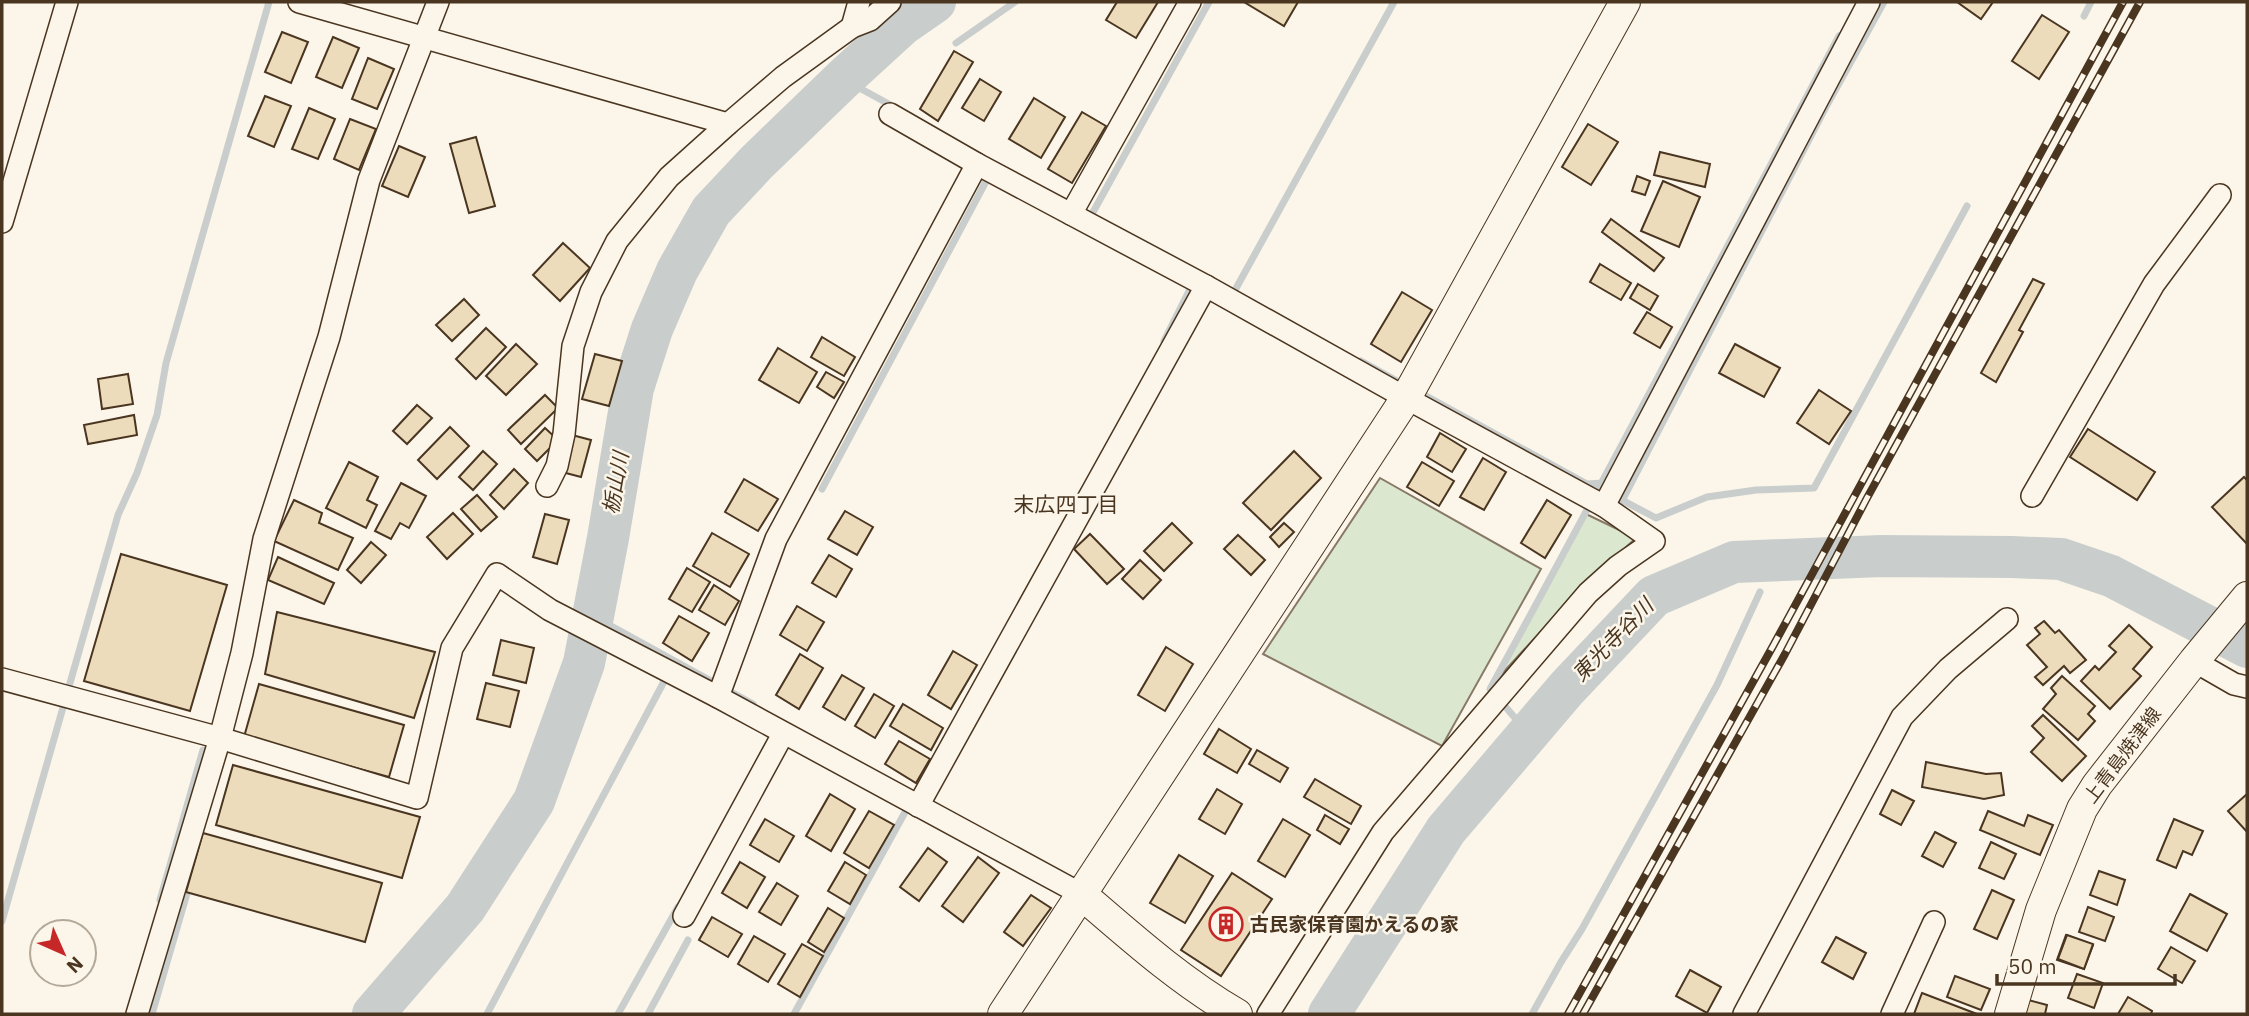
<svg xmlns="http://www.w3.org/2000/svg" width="2249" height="1016" viewBox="0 0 2249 1016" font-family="'IBM Plex Sans','Noto Sans JP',sans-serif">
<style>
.green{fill:#dce7d0;stroke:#887966;stroke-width:2}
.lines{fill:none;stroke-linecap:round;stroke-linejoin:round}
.stream{stroke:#c9cecd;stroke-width:7}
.river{stroke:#c9cecd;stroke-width:42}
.building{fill:#ecdcbc;stroke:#4a3520;stroke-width:2}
.street-casing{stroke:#4a3520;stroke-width:24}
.secondary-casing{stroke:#4a3520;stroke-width:32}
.street{stroke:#fbf6e9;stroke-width:21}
.secondary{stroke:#fbf6e9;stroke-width:30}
.rail-casing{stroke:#4a3520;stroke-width:8}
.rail{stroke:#fbf6e9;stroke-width:5;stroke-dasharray:16;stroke-linecap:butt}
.labels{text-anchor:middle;stroke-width:5;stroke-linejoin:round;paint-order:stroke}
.street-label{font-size:19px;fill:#4a3520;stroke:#fbf6e9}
.poi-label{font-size:19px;font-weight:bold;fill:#4a3520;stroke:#fbf6e9;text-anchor:start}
.water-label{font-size:21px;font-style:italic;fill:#4a3520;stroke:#fbf6e9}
.neighbourhood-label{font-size:21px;fill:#4a3520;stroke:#fbf6e9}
</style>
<rect width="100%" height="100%" fill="#fbf6e9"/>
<g class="green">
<polygon points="1380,478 1541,569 1442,746 1263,654"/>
<polygon points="1586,514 1636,538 1579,590 1498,678"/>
</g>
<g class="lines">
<g class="stream">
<polyline points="2084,16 2091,2"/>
<polyline points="956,43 1015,2"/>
<polyline points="843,79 896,108"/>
<polyline points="1092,214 1209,2"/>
<polyline points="1234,292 1394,2"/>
<polyline points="1164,341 1193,283"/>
<polyline points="1361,361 1406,386"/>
<polyline points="1417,391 1587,484 1603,483"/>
<polyline points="822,489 991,172"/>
<polyline points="1620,499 1656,518 1707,497 1756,490 1814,488 1967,206"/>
<polyline points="1622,501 1827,105 1884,2"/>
<polyline points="593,616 753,704"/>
<path d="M 1528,733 L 1490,689 C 1609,472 1723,254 1839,36"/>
<polyline points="160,900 203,750"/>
<polyline points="2,921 118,515 137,473 157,415 166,363 269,2"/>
<polyline points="152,1014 190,883"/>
<polyline points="487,1014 668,674"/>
<polyline points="618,1014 678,907"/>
<polyline points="648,1014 688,940"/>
<polyline points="794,1014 909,805"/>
<polyline points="1532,1014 1561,962 1582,929 1717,685 1760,592"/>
</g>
<g class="river">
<polyline points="373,1014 465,908 534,801 584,663 608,538 633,388 652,329 677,271 711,211 756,163 843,79 902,25 935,2"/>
<polyline points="1329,1014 1446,830 1567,688 1654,596 1734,562 1881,556 2012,557 2061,559 2111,576 2247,647"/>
</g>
</g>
<g class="building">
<polygon points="1117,2 1158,2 1136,38 1106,20"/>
<polygon points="1244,2 1298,2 1284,26"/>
<polygon points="1957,2 1993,2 1981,19"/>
<polygon points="2042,15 2069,32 2039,79 2012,61"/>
<polygon points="282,32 308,42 291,83 265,72"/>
<polygon points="333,37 359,48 342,88 316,77"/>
<polygon points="954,51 973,62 938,121 920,109"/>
<polygon points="368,58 394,69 377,109 352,99"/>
<polygon points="980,79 1001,92 984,121 962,108"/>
<polygon points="265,96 291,106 274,147 248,136"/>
<polygon points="1034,98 1065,117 1041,158 1009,139"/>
<polygon points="309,108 335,119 318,159 292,149"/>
<polygon points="1082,112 1106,126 1072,183 1048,169"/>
<polygon points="350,119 376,129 359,170 334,159"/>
<polygon points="1588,124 1618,142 1591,185 1562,167"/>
<polygon points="476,137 495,206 469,213 450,144"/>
<polygon points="399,146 425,157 408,197 382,186"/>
<polygon points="1660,152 1710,164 1705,187 1654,175"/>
<polygon points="1637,176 1650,181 1645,195 1632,191"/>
<polygon points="1663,181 1700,197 1679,247 1641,231"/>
<polygon points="1611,219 1664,258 1654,271 1602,232"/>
<polygon points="563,243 590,268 560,301 533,275"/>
<polygon points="1600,264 1631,283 1621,300 1590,282"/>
<polygon points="2033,279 2044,284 2019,330 2023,332 1996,382 1981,373"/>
<polygon points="1638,284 1658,296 1650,310 1630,298"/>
<polygon points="1402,292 1432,310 1401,362 1371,344"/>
<polygon points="464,299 479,315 452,341 436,325"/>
<polygon points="1647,312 1672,327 1660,348 1634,333"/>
<polygon points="486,328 506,347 476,379 456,359"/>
<polygon points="822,337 855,357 844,376 811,357"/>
<polygon points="516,344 537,364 506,395 486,376"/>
<polygon points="1735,344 1780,368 1764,397 1719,373"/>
<polygon points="778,348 817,372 799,403 759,380"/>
<polygon points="595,354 622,361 609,406 582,399"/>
<polygon points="826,372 844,382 834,398 817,387"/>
<polygon points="128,374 133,404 102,409 98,379"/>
<polygon points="1819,390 1851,411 1829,444 1797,423"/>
<polygon points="545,395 558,408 521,444 508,430"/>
<polygon points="417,405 432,418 407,444 393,431"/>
<polygon points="134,415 137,435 88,444 84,425"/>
<polygon points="450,427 469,446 437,479 418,460"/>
<polygon points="545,428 558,440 537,461 525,449"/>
<polygon points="2088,429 2155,472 2137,500 2070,457"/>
<polygon points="1440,433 1466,449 1452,472 1427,457"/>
<polygon points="572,435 591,440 581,477 562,472"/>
<polygon points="483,451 497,464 473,490 459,477"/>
<polygon points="1294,451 1321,478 1271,530 1243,503"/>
<polygon points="1483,458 1506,472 1484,510 1460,497"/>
<polygon points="349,462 378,477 367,500 377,505 366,528 326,508"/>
<polygon points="1422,462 1454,481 1439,506 1407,487"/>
<polygon points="514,469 528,483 504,509 490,495"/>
<polygon points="2244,477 2247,480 2247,544 2212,507"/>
<polygon points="744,479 778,499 758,531 725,512"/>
<polygon points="401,483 426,496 409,528 400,523 391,539 375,531"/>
<polygon points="477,495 497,517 481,531 461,509"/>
<polygon points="294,500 322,513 319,523 353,538 338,570 274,541"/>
<polygon points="1547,500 1571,515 1545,558 1521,543"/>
<polygon points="845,511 873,527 857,555 828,539"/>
<polygon points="453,513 473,534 447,559 427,537"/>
<polygon points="545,514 569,520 557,564 533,557"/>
<polygon points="1172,523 1192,543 1164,571 1144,551"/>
<polygon points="1284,523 1294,532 1279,547 1270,537"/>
<polygon points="712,533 749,554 730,587 693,566"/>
<polygon points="1090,534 1124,569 1107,584 1074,549"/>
<polygon points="1238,535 1265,560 1251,575 1224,549"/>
<polygon points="371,542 386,555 361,583 347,570"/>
<polygon points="121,554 227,585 190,711 84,681"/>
<polygon points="829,555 852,569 836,597 812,583"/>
<polygon points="278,557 334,583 324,604 268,580"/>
<polygon points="1140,560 1161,580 1143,599 1122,579"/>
<polygon points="687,568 710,582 692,612 669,599"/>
<polygon points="714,585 739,601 725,625 699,610"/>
<polygon points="797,606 824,622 807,651 780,635"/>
<polygon points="277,612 435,652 414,718 265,674"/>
<polygon points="679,616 709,633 692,661 663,643"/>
<polygon points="2044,621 2055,633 2059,630 2086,660 2070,673 2064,666 2043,685 2035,677 2047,667 2027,645 2040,634 2035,628"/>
<polygon points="2129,625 2152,647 2133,669 2141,676 2110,709 2081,681 2095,666 2099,670 2116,652 2109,646"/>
<polygon points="501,640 534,648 526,683 493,675"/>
<polygon points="1166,647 1193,664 1165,711 1138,695"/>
<polygon points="953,651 977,665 951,709 928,695"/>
<polygon points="800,654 823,668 799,709 776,695"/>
<polygon points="842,675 864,688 845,720 823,707"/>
<polygon points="2062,676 2095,706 2088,714 2095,721 2078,740 2043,709 2056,694 2051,688"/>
<polygon points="486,683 519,691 510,727 477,719"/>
<polygon points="259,684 404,725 389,777 244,737"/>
<polygon points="874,694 894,706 875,738 855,726"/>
<polygon points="903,704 943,728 931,750 890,726"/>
<polygon points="2043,715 2086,756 2062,781 2031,752 2044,738 2032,726"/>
<polygon points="1219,729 1251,749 1237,773 1204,754"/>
<polygon points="899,741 930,759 916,783 885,764"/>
<polygon points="1257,750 1288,768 1280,782 1249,764"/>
<polygon points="1926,762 1986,774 2001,773 2004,795 1984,799 1922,787"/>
<polygon points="233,765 420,817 402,878 216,825"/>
<polygon points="1315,779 1361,806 1351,824 1304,797"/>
<polygon points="1217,789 1242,804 1225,834 1199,819"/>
<polygon points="1892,790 1914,801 1901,825 1880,814"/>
<polygon points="830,794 855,809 831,851 806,836"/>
<polygon points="2247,794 2247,832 2228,811"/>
<polygon points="869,811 894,825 869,868 844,853"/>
<polygon points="1988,811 2024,826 2028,815 2053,825 2040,855 1980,830"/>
<polygon points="1325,815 1349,829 1340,844 1317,830"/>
<polygon points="765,819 794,836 779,862 750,845"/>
<polygon points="1283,819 1310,835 1285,877 1258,861"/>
<polygon points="2174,819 2203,831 2192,855 2183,851 2176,868 2157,860"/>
<polygon points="1935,832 1956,843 1943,867 1922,856"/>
<polygon points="203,833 382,883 365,942 186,892"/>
<polygon points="1991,842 2016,854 2004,879 1979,868"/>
<polygon points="928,848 947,862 919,901 900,887"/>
<polygon points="1179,855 1213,876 1185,923 1150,903"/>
<polygon points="978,857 999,873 963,922 942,906"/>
<polygon points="740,862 765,877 747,908 722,893"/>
<polygon points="845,862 866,875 850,904 828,891"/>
<polygon points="2099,871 2125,880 2117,905 2090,895"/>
<polygon points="1232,873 1272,899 1221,976 1181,950"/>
<polygon points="777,883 798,896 781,925 759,912"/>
<polygon points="1992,890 2014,900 1997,939 1974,929"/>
<polygon points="2190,894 2227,914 2207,951 2170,931"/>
<polygon points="1031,895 1051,908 1023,946 1004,932"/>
<polygon points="2088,907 2114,917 2105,941 2079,932"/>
<polygon points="828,908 844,918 824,952 808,942"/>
<polygon points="712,917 742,934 728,957 699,940"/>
<polygon points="2066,935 2093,945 2084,969 2057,960"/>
<polygon points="2067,935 2093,944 2084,969 2058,959"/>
<polygon points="754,936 785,954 768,982 738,964"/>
<polygon points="1836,937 1866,953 1853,979 1822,962"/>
<polygon points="802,944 823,956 800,997 778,984"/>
<polygon points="2171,947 2195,961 2182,983 2158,969"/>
<polygon points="1690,970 1721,987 1707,1013 1676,996"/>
<polygon points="2077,974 2103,983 2094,1008 2068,998"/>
<polygon points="1955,976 1990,989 1981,1010 1947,997"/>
<polygon points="1922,993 1977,1014 1914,1014"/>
<polygon points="2128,997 2152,1011 2151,1014 2118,1014"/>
<polygon points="2028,1000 2047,1005 2045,1014 2025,1014"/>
</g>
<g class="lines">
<defs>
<g id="street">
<polyline points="299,2 728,124"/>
<polyline points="852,27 859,2"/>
<polyline points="890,114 977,164 1206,286 1406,398 1604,506 1654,541 1618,566 1588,593 1383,832 1268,1014"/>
<polyline points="1071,214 1190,2"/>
<polyline points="2,222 67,2"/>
<polyline points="547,486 557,466 564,434 573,346 591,292 617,241 669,177 728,124 783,77 852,27 870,20 890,2"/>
<polyline points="2032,496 2154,284 2220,195"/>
<polyline points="1604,506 1869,2"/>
<polyline points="2194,661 2234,684 2247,687"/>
<polyline points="2,679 220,738 417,798 452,648 497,574 550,610 718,697 1081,894"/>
<polyline points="718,697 776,539 977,164"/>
<polyline points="918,806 1206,286"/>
<polyline points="684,916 783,734"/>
<polyline points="137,1014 220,738 242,653 264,539 329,337 369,180 438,2"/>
<polyline points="1744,1014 1902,717 1948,669 2007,619"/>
<polyline points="1892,1014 1934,922"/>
</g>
<g id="secondary">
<path d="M 1081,894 C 1131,937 1180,981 1237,1014"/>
<polyline points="1003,1014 1406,398 1625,2"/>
<polyline points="2010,1014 2041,910 2082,809 2097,785 2194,661 2247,597"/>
</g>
</defs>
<use href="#street" class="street-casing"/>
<use href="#secondary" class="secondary-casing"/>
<use href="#street" class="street"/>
<use href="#secondary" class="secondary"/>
<defs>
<g id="rail">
<polyline points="1568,1014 1773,646 2123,2"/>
<polyline points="1583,1014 1785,654 1867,498 2140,2"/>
</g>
</defs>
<use href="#rail" class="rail-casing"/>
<use href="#rail" class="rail"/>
</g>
<defs>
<symbol id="building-ring" viewBox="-11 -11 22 22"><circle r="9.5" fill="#fbf6e9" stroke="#c62828" stroke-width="1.5"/><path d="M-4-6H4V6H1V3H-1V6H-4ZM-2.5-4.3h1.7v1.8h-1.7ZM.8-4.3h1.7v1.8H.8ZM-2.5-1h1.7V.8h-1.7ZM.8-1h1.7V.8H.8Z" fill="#c62828"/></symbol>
</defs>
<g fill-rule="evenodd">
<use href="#building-ring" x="1207" y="905" width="38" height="38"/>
</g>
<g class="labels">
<g class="street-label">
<text transform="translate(2122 755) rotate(-53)" y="7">上青島焼津線</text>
</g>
<g class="poi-label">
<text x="1250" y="931">古民家保育園かえるの家</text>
</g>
<g class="water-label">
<text transform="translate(616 483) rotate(-80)" y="7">栃山川</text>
<text transform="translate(1613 640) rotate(-46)" y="7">東光寺谷川</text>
</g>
<g class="neighbourhood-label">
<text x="1066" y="512">末広四丁目</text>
</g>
</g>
<rect width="2249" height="1016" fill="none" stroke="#4a3520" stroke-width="7"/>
<g transform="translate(63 953) rotate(135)"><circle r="33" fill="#fbf6e9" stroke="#b4a999" stroke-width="2"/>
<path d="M0-5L12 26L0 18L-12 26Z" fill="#c62828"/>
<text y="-10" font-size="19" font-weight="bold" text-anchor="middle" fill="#4a3520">N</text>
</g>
<path d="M1997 974v10h178v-10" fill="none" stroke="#4a3520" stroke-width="3.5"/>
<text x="2008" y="974" font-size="21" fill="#4a3520" stroke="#fbf6e9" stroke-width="5" paint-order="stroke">50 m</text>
</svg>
